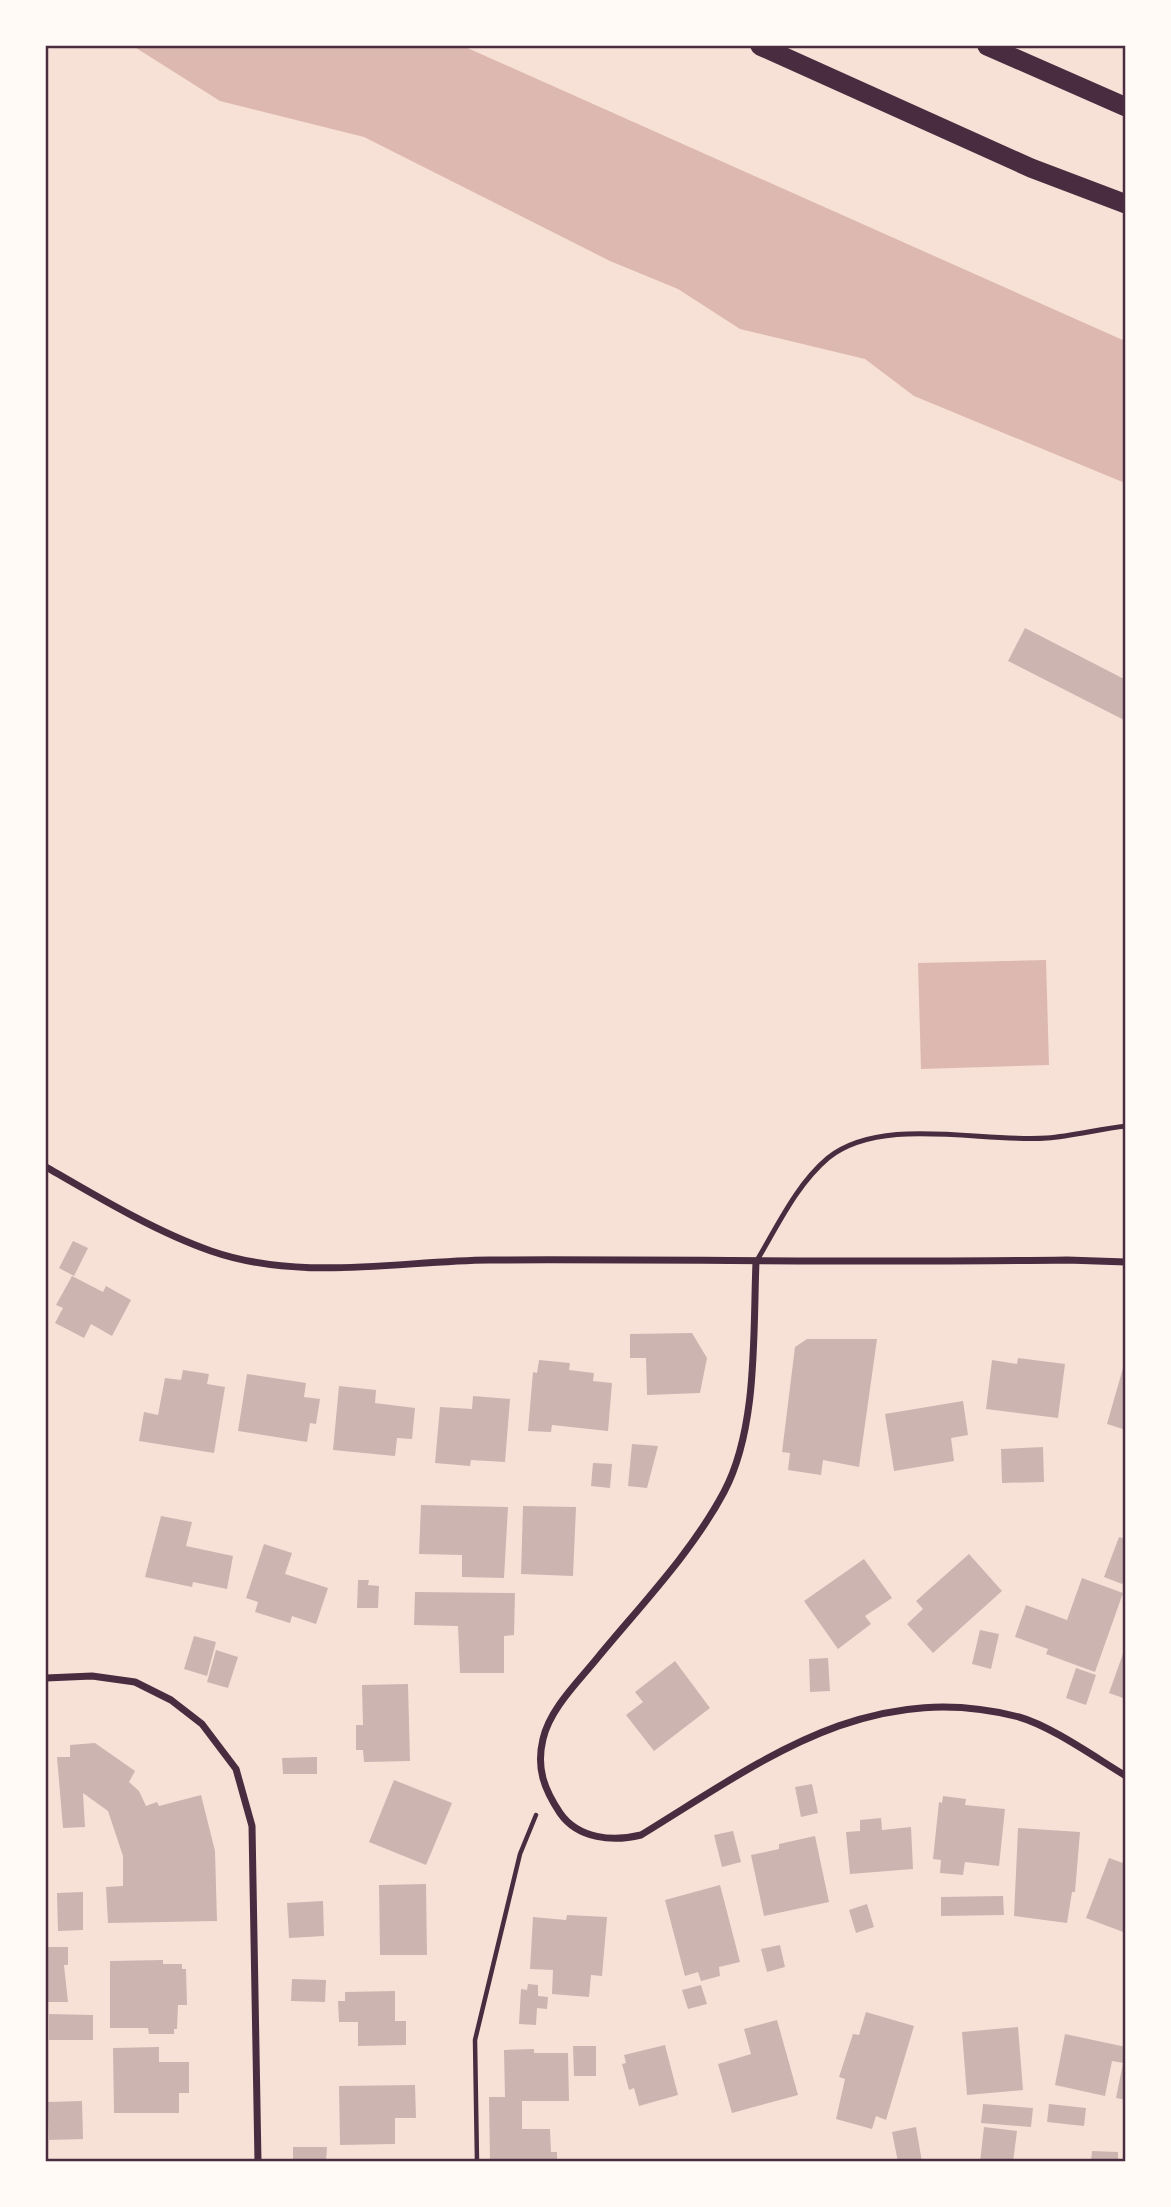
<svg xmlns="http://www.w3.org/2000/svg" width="1171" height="2207" viewBox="0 0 1171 2207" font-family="Karla,sans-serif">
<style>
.water{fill:#dcb8b0}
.building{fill:#ccb4b1}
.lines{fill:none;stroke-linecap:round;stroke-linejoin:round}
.path{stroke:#4a2c40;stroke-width:4.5}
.service{stroke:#4a2c40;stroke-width:5}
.minor{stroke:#4a2c40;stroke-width:7}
.trunk{stroke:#4a2c40;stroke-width:19}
.neatline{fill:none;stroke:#4a2c40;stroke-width:2.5}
</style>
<rect width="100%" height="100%" fill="#f7e1d7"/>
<g class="water">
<polygon points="133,46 463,46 1125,341 1125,483 914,396 865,359 740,329 678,289 610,261 364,137 220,101"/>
<polygon points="1046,960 1049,1065 921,1069 918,963"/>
</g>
<g class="building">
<polygon points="1025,628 1126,680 1126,721 1008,661"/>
<polygon points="73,1241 88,1248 74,1276 59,1268"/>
<polygon points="72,1276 103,1292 106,1286 131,1300 112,1336 91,1324 84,1338 55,1323 63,1308 56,1305"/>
<polygon points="692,1333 707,1358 700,1393 647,1395 646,1358 630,1358 630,1334"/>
<polygon points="807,1339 877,1339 859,1467 823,1460 821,1475 788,1470 790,1453 782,1452 795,1347"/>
<polygon points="1018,1358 1065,1364 1058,1418 986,1409 992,1360 1017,1364"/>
<polygon points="539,1360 570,1363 569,1370 594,1373 593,1381 612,1383 608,1431 552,1425 551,1432 528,1431 533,1372 537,1373"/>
<polygon points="1123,1368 1126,1369 1126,1430 1107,1424"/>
<polygon points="183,1370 209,1374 207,1384 225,1387 214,1453 139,1441 144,1412 158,1415 165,1378 181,1380"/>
<polygon points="247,1374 306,1383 304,1397 320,1399 316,1424 310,1423 307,1442 238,1431"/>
<polygon points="339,1386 376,1390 375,1403 415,1408 412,1439 397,1438 395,1456 333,1450"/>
<polygon points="473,1396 510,1399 505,1462 471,1460 470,1466 435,1463 440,1407 472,1409"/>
<polygon points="963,1401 968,1435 951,1438 954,1461 894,1471 885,1414"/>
<polygon points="632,1444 658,1446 647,1488 628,1486"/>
<polygon points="1043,1447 1044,1482 1002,1483 1001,1449"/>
<polygon points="593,1463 612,1464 610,1488 591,1486"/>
<polygon points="421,1505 508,1507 504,1578 462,1577 462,1555 419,1554"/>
<polygon points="523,1506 576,1507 573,1576 521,1574"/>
<polygon points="161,1516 192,1522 186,1546 233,1556 227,1589 193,1582 192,1587 145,1577"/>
<polygon points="1119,1537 1126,1539 1126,1575 1122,1584 1104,1577"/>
<polygon points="264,1544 292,1553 285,1574 328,1588 316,1624 292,1616 290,1623 255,1612 258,1602 246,1598"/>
<polygon points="969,1554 1002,1591 933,1653 907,1624 923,1609 916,1601"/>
<polygon points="864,1559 892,1598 865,1616 871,1624 838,1649 804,1601"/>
<polygon points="1082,1578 1123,1593 1095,1672 1046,1654 1048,1649 1015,1637 1026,1605 1067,1620"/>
<polygon points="358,1580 369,1580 368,1585 379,1586 378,1608 357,1608"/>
<polygon points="415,1592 515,1593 514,1635 504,1636 504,1673 460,1673 458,1626 414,1625"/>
<polygon points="980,1630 999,1634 991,1669 972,1664"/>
<polygon points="194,1636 216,1642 207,1676 184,1669"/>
<polygon points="1125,1648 1126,1648 1126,1699 1109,1693"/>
<polygon points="216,1650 238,1657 228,1688 207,1682"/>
<polygon points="828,1658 830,1691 810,1692 809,1659"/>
<polygon points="675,1661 710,1708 654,1751 626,1715 643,1702 635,1692"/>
<polygon points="1076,1668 1096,1675 1086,1705 1066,1698"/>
<polygon points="408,1684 410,1761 364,1762 363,1750 356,1750 356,1725 363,1725 362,1685"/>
<polygon points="95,1743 135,1771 129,1782 139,1791 146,1806 157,1802 159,1806 201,1795 215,1851 217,1921 108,1923 106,1887 123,1886 123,1856 108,1811 83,1793 85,1827 63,1828 57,1757 70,1757 70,1745"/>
<polygon points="317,1757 317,1774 283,1774 282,1758"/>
<polygon points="394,1780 452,1803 426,1865 369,1842"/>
<polygon points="812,1784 818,1813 801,1817 795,1787"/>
<polygon points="943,1796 966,1799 965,1805 1005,1809 999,1866 965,1862 963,1875 940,1873 941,1860 933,1859 939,1802 942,1803"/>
<polygon points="881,1818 882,1830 911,1827 913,1869 850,1874 846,1832 860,1831 860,1820"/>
<polygon points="1018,1828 1080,1832 1075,1892 1072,1892 1067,1923 1014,1916"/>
<polygon points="733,1831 741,1862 722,1867 714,1835"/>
<polygon points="815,1836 829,1902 764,1916 751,1855 779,1849 779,1844"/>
<polygon points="1109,1858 1126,1864 1126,1933 1086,1918"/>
<polygon points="426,1884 427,1955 380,1955 379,1885"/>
<polygon points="720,1885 740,1962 719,1967 720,1976 701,1981 698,1972 685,1976 665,1900"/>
<polygon points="83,1892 83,1930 58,1931 57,1893"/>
<polygon points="1003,1896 1004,1915 941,1916 941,1897"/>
<polygon points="323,1901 324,1936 289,1938 287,1903"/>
<polygon points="867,1904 874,1927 856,1933 849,1910"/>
<polygon points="567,1915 607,1917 602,1976 591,1975 589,1997 552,1994 553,1970 530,1969 533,1917 566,1920"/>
<polygon points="780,1945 785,1967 767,1972 761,1949"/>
<polygon points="46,1947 68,1947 68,1965 64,1965 68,2002 46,2002"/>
<polygon points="163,1960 163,1964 182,1964 182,1969 186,1969 187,2005 178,2005 177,2029 174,2029 174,2034 149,2034 148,2028 110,2028 110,1961"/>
<polygon points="292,1979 326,1980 325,2002 291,2001"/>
<polygon points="528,1984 538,1985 538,1996 548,1997 547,2009 537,2008 536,2025 519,2024 521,1989 527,1990"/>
<polygon points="701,1985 707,2004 688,2009 682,1990"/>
<polygon points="395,1991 395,2021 406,2021 406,2045 358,2046 358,2022 339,2022 338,2001 345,2001 345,1992"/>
<polygon points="866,2012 914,2026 886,2120 876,2116 872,2129 836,2119 845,2079 839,2077 853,2034 859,2035"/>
<polygon points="49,2014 93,2015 93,2040 49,2040"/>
<polygon points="777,2020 798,2095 732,2113 718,2064 751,2054 744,2029"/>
<polygon points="1018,2027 1023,2090 967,2095 962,2032"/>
<polygon points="1065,2034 1126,2047 1126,2100 1116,2098 1123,2063 1112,2061 1105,2096 1055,2085"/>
<polygon points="665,2045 678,2095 639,2106 634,2088 629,2090 622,2064 626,2063 624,2055"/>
<polygon points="573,2046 596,2046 596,2076 574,2076"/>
<polygon points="159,2047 159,2062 189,2062 189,2093 179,2093 179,2113 114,2113 113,2048"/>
<polygon points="534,2049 534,2053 568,2053 569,2101 522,2101 522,2129 550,2129 551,2152 557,2152 557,2162 490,2162 489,2097 505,2097 504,2050"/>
<polygon points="415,2085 416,2118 395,2118 395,2144 340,2145 339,2086"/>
<polygon points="82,2101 83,2139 49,2140 48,2102"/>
<polygon points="983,2104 1033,2108 1031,2127 981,2123"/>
<polygon points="1049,2104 1086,2108 1084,2126 1047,2122"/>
<polygon points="916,2127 922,2162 898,2162 892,2132"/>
<polygon points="984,2127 1017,2131 1013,2162 980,2162"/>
<polygon points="293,2147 327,2147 326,2162 293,2162"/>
<polygon points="1092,2151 1118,2152 1118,2162 1091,2162"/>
</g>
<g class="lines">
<polyline class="path" points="477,2162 475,2040 520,1854 536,1815"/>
<path class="service" d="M 756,1262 C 777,1227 796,1185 828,1158 C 882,1115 982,1143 1047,1138 C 1073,1136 1099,1129 1126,1126"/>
<g class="minor">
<path d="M 46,1167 C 96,1196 156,1232 211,1251 C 300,1282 398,1261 489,1260 C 682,1259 874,1263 1067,1260 L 1126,1262"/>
<path d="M 756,1262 C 753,1333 758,1428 724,1492 C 692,1552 642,1604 599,1656 C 580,1680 550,1708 543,1739 C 536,1768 544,1789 560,1813 C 578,1839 613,1842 641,1835 C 762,1761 868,1678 1019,1717 C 1051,1726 1096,1758 1126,1776"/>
<polyline points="46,1678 92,1676 135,1682 171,1700 202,1724 236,1769 252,1826 258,2162"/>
</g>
<g class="trunk">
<polyline points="760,46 1031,168 1126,204"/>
<polyline points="987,46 1126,107"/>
</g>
</g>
<rect width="1171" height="2207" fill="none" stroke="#fffaf5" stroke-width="94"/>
<rect x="47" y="47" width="1077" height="2113" class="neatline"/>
</svg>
